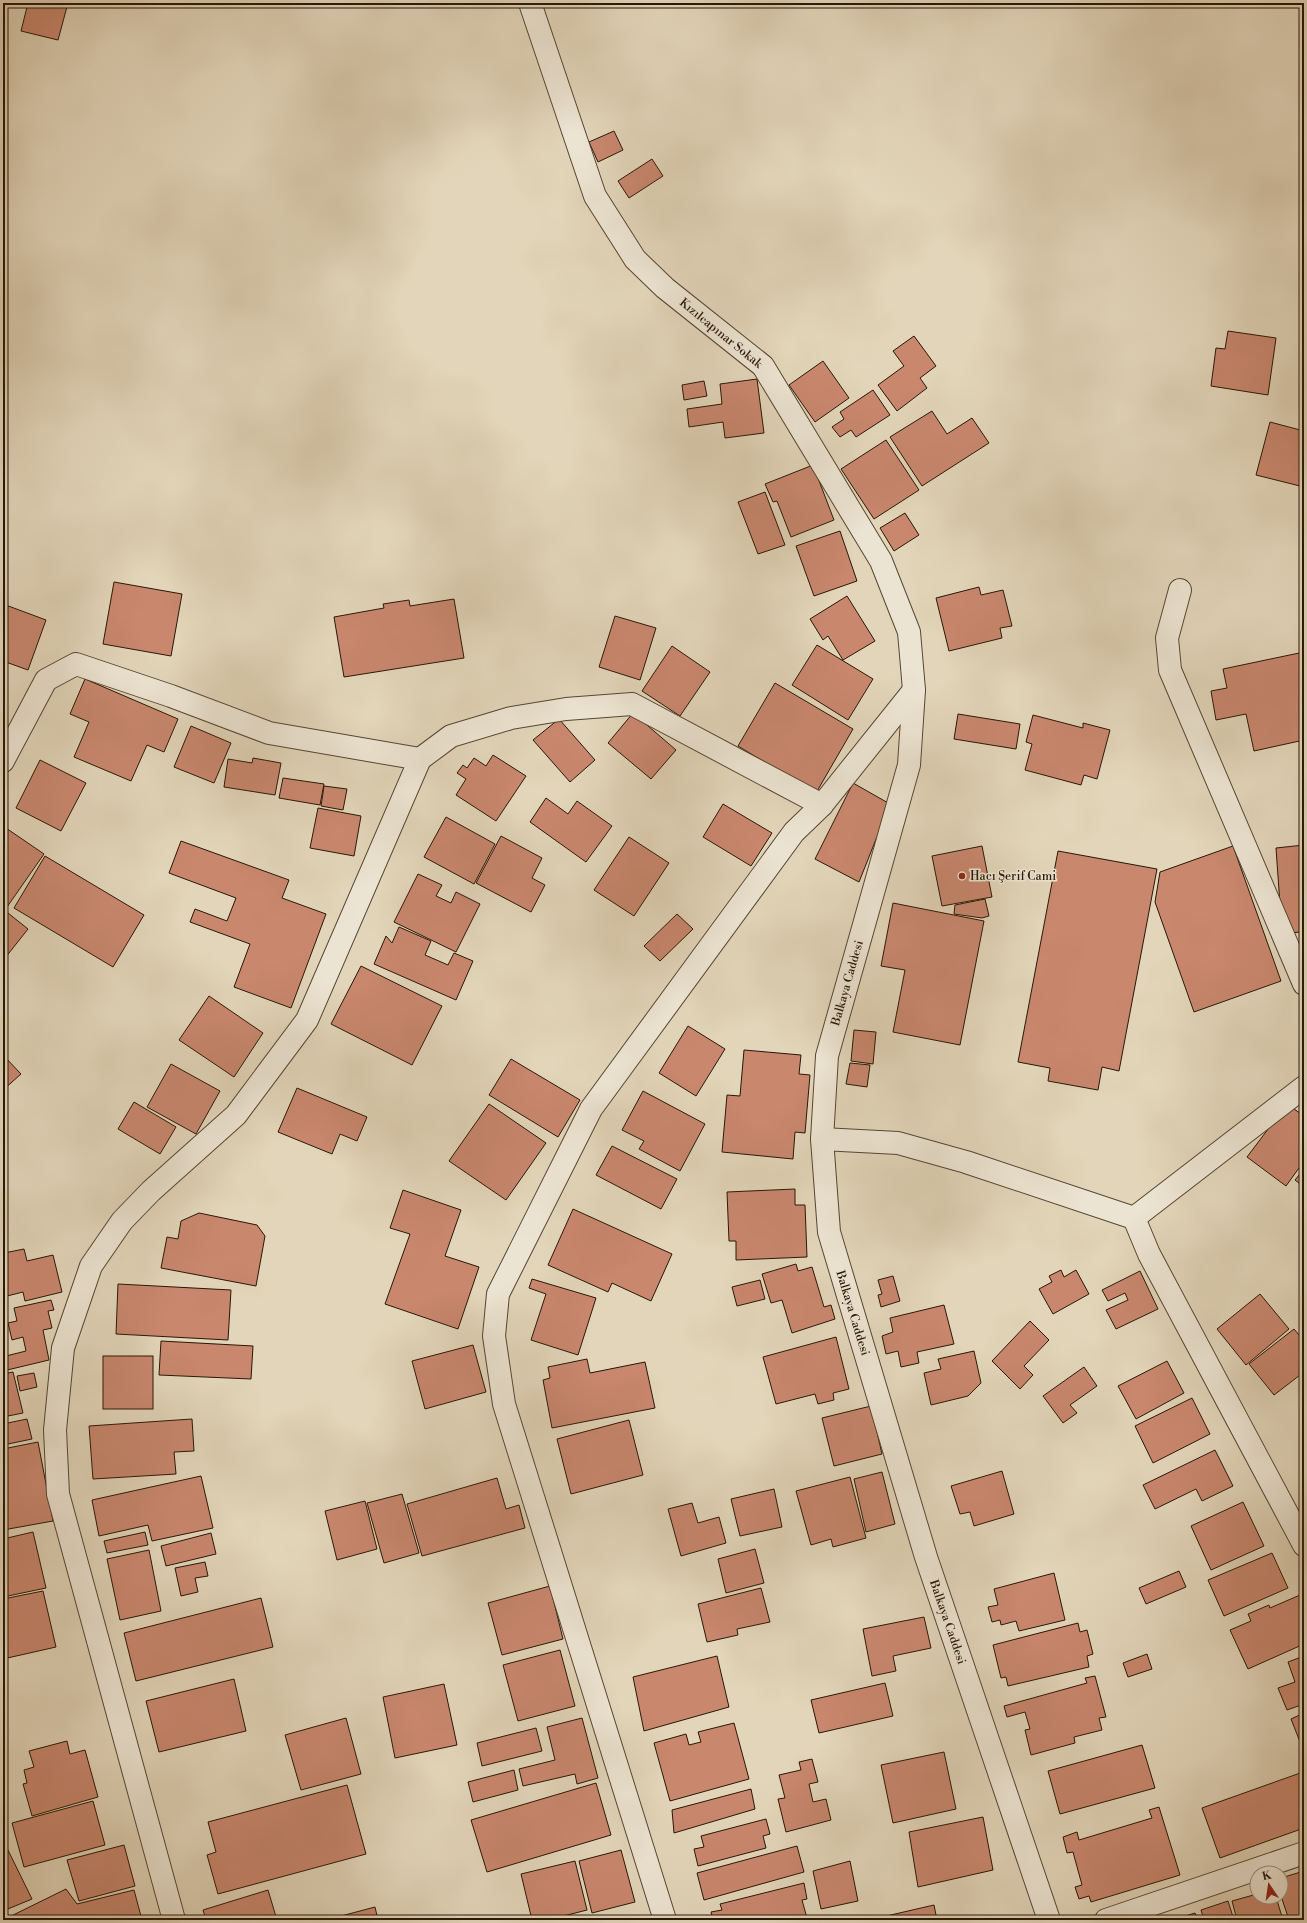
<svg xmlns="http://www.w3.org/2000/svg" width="1307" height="1923" viewBox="0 0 1307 1923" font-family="'Libre Bodoni',serif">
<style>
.building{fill:#c9876e;stroke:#281706}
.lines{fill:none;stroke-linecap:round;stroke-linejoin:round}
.minor-casing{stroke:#564633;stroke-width:24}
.minor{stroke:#ece4d2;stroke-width:22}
.poi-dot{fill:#8f2418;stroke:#ece4d2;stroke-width:1.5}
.labels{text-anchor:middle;stroke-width:3;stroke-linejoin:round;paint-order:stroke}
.street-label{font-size:12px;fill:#281706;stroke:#ece4d2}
.poi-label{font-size:12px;fill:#281706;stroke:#ece4d2;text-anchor:start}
</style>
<rect width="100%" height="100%" fill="#e2d5b9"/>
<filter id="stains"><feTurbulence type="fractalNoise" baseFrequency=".005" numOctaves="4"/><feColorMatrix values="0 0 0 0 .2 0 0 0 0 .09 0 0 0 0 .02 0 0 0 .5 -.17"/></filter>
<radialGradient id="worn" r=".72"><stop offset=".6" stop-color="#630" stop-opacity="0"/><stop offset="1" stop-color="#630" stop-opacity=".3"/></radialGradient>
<g class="building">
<polygon points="11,3 68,3 58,40 21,31 27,7"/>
<polygon points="614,131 623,150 598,162 589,142"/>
<polygon points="652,159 663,176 629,198 618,181"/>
<polygon points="1228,331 1276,338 1268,395 1211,386 1216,348 1225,349"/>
<polygon points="914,336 936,366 920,378 927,388 897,411 878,385 904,366 893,351"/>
<polygon points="823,361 849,398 815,422 789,385"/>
<polygon points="757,379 764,433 725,438 723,422 689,427 687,409 722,404 720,384"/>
<polygon points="704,381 707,396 684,400 682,385"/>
<polygon points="873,390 890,415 856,437 851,430 840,437 832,427 844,419 840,412"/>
<polygon points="932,411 947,434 972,418 989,443 922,486 890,437"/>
<polygon points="1270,422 1304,431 1304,487 1256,475"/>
<polygon points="886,440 919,490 874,519 841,469"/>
<polygon points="813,465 834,520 791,537 777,501 773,502 765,484"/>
<polygon points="765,492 785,545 758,554 738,502"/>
<polygon points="905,513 919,535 894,551 880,528"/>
<polygon points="840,531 857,581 814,596 796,546"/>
<polygon points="114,582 182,594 171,656 103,644"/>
<polygon points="979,587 981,595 1003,590 1012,626 1000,628 1002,638 949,651 936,598"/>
<polygon points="847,596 875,641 843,660 828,636 823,640 810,619"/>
<polygon points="454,599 464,658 344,677 334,617 384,608 383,604 409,600 410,606"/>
<polygon points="3,604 46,620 28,670 3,661"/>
<polygon points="615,616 656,628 640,680 599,667"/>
<polygon points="817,645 873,679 848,720 792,685"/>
<polygon points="672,646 710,672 680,716 642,691"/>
<polygon points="1304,652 1304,740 1254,751 1246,714 1216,720 1211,691 1227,688 1223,669"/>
<polygon points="85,679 178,719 164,752 147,745 131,781 74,757 89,722 70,714"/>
<polygon points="775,683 853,729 816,793 738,746"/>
<polygon points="633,713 676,750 651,779 608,743"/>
<polygon points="958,714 1020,724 1016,749 954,739"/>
<polygon points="1033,715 1083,728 1083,723 1110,730 1097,779 1084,775 1081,785 1025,770 1032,744 1026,742"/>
<polygon points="559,719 595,760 570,782 533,740"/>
<polygon points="191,726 231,743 214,783 174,767"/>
<polygon points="493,755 526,776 496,821 456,795 466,779 457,773 463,765 467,768 474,758 486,766"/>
<polygon points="253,758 281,763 275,795 224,787 228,759 252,763"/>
<polygon points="40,760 86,783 61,831 16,808"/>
<polygon points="283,778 324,784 320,805 279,798"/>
<polygon points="853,783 890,804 859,882 815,859"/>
<polygon points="324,786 347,789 343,810 321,806"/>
<polygon points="546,798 568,814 577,801 612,826 586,862 530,822"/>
<polygon points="723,804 772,833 751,866 703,837"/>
<polygon points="318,808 361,816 354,856 310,848"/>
<polygon points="446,817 495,844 474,884 424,857"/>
<polygon points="3,826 44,854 7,907 3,904"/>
<polygon points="501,836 542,858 532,878 545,885 531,912 476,883"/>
<polygon points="629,837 669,863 634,916 594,890"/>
<polygon points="181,841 289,880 282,898 326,914 291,1008 234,987 250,944 190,922 195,909 227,921 236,898 169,873"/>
<polygon points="1304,845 1304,932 1282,933 1276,848"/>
<polygon points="982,846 992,897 942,906 932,856"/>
<polygon points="1233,846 1281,981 1194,1012 1155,902 1160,872"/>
<polygon points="1058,851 1157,869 1119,1071 1102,1067 1098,1090 1048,1081 1050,1068 1018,1062"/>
<polygon points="45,856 144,915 113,967 14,908"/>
<polygon points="418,874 442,885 436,896 451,903 456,892 480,904 456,952 394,922"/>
<polygon points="985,899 989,916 982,918 954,914 955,905"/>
<polygon points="893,903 984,921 960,1045 893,1032 905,970 881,966"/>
<polygon points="3,909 28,929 5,958 3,956"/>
<polygon points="677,914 693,929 660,961 644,946"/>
<polygon points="399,927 431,941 425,955 448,965 454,953 473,961 456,1000 374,964 386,936 392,943"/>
<polygon points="361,966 442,1006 412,1065 331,1024"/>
<polygon points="209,996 263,1033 234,1077 179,1040"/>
<polygon points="3,1017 8,1022 3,1028"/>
<polygon points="688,1026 725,1049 696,1096 659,1073"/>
<polygon points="854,1030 876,1032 873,1064 851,1061"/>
<polygon points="744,1050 801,1055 799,1074 810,1075 805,1133 795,1132 793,1159 722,1152 727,1095 740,1096"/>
<polygon points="3,1055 21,1074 3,1090"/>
<polygon points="511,1059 580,1100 558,1137 489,1095"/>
<polygon points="850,1063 870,1065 867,1087 846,1084"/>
<polygon points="171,1064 220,1091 196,1134 147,1107"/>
<polygon points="297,1088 367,1117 357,1141 340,1134 332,1154 278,1132"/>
<polygon points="643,1091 705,1124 680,1171 639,1149 644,1141 622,1130"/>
<polygon points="134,1102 176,1127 160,1154 118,1129"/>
<polygon points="489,1104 546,1143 506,1200 449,1161"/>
<polygon points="1287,1104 1304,1116 1304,1161 1286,1186 1247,1157"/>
<polygon points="612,1146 677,1179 661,1209 596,1175"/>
<polygon points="1304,1169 1304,1187 1295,1180"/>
<polygon points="795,1189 795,1205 805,1205 807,1257 736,1260 736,1241 729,1241 727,1192"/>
<polygon points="403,1190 461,1210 445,1256 479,1267 458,1329 385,1304 410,1234 390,1228"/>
<polygon points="573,1209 672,1254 651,1301 612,1283 608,1292 548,1265"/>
<polygon points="199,1213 257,1225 265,1236 256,1286 161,1268 167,1237 178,1239 181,1221"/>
<polygon points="24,1249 27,1261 53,1255 62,1292 25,1301 23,1292 3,1297 3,1269 7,1268 4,1253"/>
<polygon points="796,1264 798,1271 812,1267 824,1307 831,1305 835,1319 792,1333 782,1300 771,1303 762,1274"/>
<polygon points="1061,1270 1064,1277 1076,1270 1089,1294 1053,1314 1039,1289 1052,1282 1049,1276"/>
<polygon points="1140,1271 1158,1309 1116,1329 1106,1310 1128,1300 1125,1293 1108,1301 1102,1290"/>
<polygon points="893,1276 900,1301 881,1307 878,1295 882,1294 878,1280"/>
<polygon points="532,1279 596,1298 578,1355 531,1340 546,1294 529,1288"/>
<polygon points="760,1280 765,1299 737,1306 732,1287"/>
<polygon points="118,1284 231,1290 228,1340 116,1334"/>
<polygon points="1260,1294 1289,1329 1246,1365 1217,1329"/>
<polygon points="51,1300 54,1310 48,1311 52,1328 43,1330 49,1360 3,1371 3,1340 6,1356 26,1351 23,1337 12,1340 8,1323 17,1321 14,1308"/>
<polygon points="944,1305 954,1344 917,1352 919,1363 901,1367 898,1351 886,1354 882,1336 893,1332 890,1318"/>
<polygon points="1030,1321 1049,1340 1024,1366 1033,1375 1020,1389 992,1361"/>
<polygon points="1294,1329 1304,1341 1304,1372 1274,1395 1249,1364"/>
<polygon points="836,1337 849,1389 833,1393 834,1400 818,1404 815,1394 776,1404 763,1357"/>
<polygon points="161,1341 253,1346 251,1379 159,1375"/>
<polygon points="473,1345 486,1392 425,1409 412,1361"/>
<polygon points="974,1351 981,1383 968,1396 931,1405 924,1373 941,1369 938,1359"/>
<rect x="103" y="1356" width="50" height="53"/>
<polygon points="587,1359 590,1373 645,1362 655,1408 552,1428 543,1380 550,1378 548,1367"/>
<polygon points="1167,1361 1184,1393 1136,1419 1118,1386"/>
<polygon points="1084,1367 1097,1386 1070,1405 1077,1413 1063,1423 1043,1396"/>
<polygon points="13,1372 23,1413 3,1417 3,1374"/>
<polygon points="34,1373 37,1387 20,1391 17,1376"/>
<polygon points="1192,1398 1210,1434 1153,1463 1135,1426"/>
<polygon points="871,1406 882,1454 834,1466 822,1418"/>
<polygon points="27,1419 32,1439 3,1445 3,1424"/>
<polygon points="192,1419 194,1451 174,1452 176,1474 93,1479 89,1426"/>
<polygon points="629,1420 643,1475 571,1494 557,1439"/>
<polygon points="38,1442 53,1521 3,1530 3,1449"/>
<polygon points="1215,1450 1233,1486 1202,1501 1196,1489 1155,1509 1143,1485"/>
<polygon points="1002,1471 1014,1514 974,1526 970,1512 960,1514 951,1486"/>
<polygon points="882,1472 895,1524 866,1532 854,1479"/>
<polygon points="201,1476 213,1528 152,1541 148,1525 99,1536 92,1500"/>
<polygon points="850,1477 866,1538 833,1547 831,1539 811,1545 796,1491"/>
<polygon points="497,1478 506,1509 519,1505 525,1528 422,1556 407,1504"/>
<polygon points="774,1489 782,1527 740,1536 731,1499"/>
<polygon points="402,1494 419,1553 384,1563 367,1503"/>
<polygon points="365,1501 377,1549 337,1560 325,1511"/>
<polygon points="1243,1502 1264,1546 1211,1570 1191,1526"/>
<polygon points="692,1503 698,1523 719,1517 726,1543 681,1556 668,1509"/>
<polygon points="33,1532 46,1588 3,1597 3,1539"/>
<polygon points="145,1532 148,1545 107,1553 104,1541"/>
<polygon points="211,1533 216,1554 166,1566 161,1546"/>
<polygon points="755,1549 764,1583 726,1593 718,1559"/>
<polygon points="149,1550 161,1611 120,1620 107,1559"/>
<polygon points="1272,1553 1288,1588 1224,1616 1208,1580"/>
<polygon points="205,1562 208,1576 195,1578 198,1592 181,1596 175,1568"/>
<polygon points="1179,1571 1186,1587 1146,1604 1139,1588"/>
<polygon points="1054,1573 1065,1620 1019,1631 1016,1621 1001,1625 1000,1620 992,1622 988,1607 998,1605 994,1589"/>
<polygon points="550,1586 563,1639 502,1655 488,1603"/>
<polygon points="761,1588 770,1622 737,1629 738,1635 707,1642 698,1604"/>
<polygon points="43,1591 56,1647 3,1659 3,1599"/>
<polygon points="1300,1595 1304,1606 1304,1644 1248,1669 1230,1630 1251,1621 1248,1614 1269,1605 1270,1608"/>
<polygon points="261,1598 273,1647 136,1681 124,1633"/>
<polygon points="924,1617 931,1648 893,1656 896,1671 872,1676 863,1629"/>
<polygon points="1078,1623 1080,1632 1087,1630 1093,1654 1087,1656 1089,1667 1008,1686 1006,1677 1001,1678 993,1645"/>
<polygon points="560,1650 575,1706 518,1721 503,1665"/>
<polygon points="1147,1654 1152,1669 1128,1677 1123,1663"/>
<polygon points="717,1656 729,1707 644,1731 633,1677"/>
<polygon points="1304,1656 1304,1704 1287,1710 1278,1688 1295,1682 1288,1662"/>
<polygon points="1095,1676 1106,1717 1099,1718 1102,1730 1074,1737 1075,1743 1031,1755 1025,1730 1030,1729 1025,1712 1007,1717 1004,1706 1087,1683 1085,1678"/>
<polygon points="234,1679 246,1731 159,1752 146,1701"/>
<polygon points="885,1683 893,1716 819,1733 811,1700"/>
<polygon points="444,1684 457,1745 395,1758 383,1697"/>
<polygon points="1304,1713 1304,1752 1291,1719"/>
<polygon points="346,1718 361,1774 301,1790 285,1735"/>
<polygon points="582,1718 598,1778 577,1784 575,1774 523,1786 519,1769 555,1760 547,1727"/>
<polygon points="734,1723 749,1779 670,1801 654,1743 686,1734 689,1745 701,1742 698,1732"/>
<polygon points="536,1728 542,1751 482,1766 477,1743"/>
<polygon points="67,1741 70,1754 85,1750 98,1797 32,1816 23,1784 27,1783 24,1770 34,1767 29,1751"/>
<polygon points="1142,1745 1155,1788 1060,1814 1048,1771"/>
<polygon points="944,1752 956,1809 893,1823 881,1765"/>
<polygon points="812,1759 818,1782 809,1784 813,1802 826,1799 831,1820 786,1832 778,1799 785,1798 779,1775 801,1770 799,1762"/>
<polygon points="514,1770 518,1790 473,1802 468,1782"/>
<polygon points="1303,1772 1304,1828 1220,1858 1202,1808"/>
<polygon points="596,1783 611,1835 487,1872 471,1820"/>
<polygon points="347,1785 366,1854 218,1894 207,1855 216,1852 208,1822"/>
<polygon points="751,1789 755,1809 674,1833 672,1810"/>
<polygon points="93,1801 105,1845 24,1867 12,1823"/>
<polygon points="1159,1807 1180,1875 1091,1902 1089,1896 1079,1899 1075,1887 1082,1885 1073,1852 1067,1853 1063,1837 1077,1832 1079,1840 1152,1818 1149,1810"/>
<polygon points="983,1817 993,1870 918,1887 909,1832"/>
<polygon points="766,1819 770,1834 763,1836 766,1848 698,1866 694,1849 704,1847 701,1836"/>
<polygon points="3,1840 32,1899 3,1911"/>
<polygon points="124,1845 135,1886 79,1901 67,1860"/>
<polygon points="797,1846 804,1872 704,1900 697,1873"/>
<polygon points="621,1850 635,1902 592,1913 579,1861"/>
<polygon points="575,1861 587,1910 548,1920 532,1920 521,1874"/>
<polygon points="850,1861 858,1901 821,1909 813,1871"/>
<polygon points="1304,1871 1304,1911 1302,1912 1304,1920 1289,1920 1281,1896 1281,1878"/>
<polygon points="804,1883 807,1899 802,1900 807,1918 798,1920 713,1920 711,1912 722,1910 720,1904"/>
<polygon points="66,1889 77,1904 134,1890 142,1920 3,1920"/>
<polygon points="268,1890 277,1920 206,1920 203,1910"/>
<polygon points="1257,1894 1257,1897 1276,1897 1283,1920 1237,1920 1232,1901"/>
<polygon points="1228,1901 1234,1920 1204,1920 1201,1910"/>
<polygon points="934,1905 937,1920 882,1920 882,1917"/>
<polygon points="375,1907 378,1920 326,1920"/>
<polygon points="1195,1913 1198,1920 1172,1920"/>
</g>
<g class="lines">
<defs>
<g id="minor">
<polyline points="530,3 595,196 635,259 665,288 763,366 881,561 909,632 914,690 909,765 827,1056 822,1139 829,1232 926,1557 1049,1920"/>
<polyline points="1180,590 1167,638 1170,670 1304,984"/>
<polyline points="3,761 46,680 76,664 171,696 269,733 420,759"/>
<polyline points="822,1139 898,1143 966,1162 1134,1218 1149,1254 1304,1545"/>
<polyline points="1134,1218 1304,1087"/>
<polyline points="174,1920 58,1494 55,1430 63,1348 91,1266 122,1221 151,1191 236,1115 307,1020 420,759 451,736 511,718 566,709 632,704 822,805"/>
<polyline points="665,1920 504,1404 494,1336 498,1294 591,1109 794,832 822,805 914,690"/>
<polyline points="1106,1920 1304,1853"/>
</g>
</defs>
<use href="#minor" class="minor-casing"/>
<use href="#minor" class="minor"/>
</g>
<circle class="poi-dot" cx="962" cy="876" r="4"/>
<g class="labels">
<g class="street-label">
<text transform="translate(721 333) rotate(39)" y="4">Kızılcapınar Sokak</text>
<text transform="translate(847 983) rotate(-74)" y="4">Balkaya Caddesi</text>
<text transform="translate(853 1313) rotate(73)" y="4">Balkaya Caddesi</text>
<text transform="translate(948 1622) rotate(71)" y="4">Balkaya Caddesi</text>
</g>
<g class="poi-label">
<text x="970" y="880">Hacı Şerif Cami</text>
</g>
</g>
<rect width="1307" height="1923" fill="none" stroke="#e2d5b9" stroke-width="16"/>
<rect x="4" y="4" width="1299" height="1915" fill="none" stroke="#281706" stroke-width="2"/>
<rect x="8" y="8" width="1291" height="1907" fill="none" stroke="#281706"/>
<g transform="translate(1269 1885) rotate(347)"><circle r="19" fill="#ece4d2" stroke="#9e9280"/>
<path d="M0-3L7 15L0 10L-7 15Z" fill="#8f2418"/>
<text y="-6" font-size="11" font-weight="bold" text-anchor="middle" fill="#281706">K</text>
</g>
<rect width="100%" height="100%" filter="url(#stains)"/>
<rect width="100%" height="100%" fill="url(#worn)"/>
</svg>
